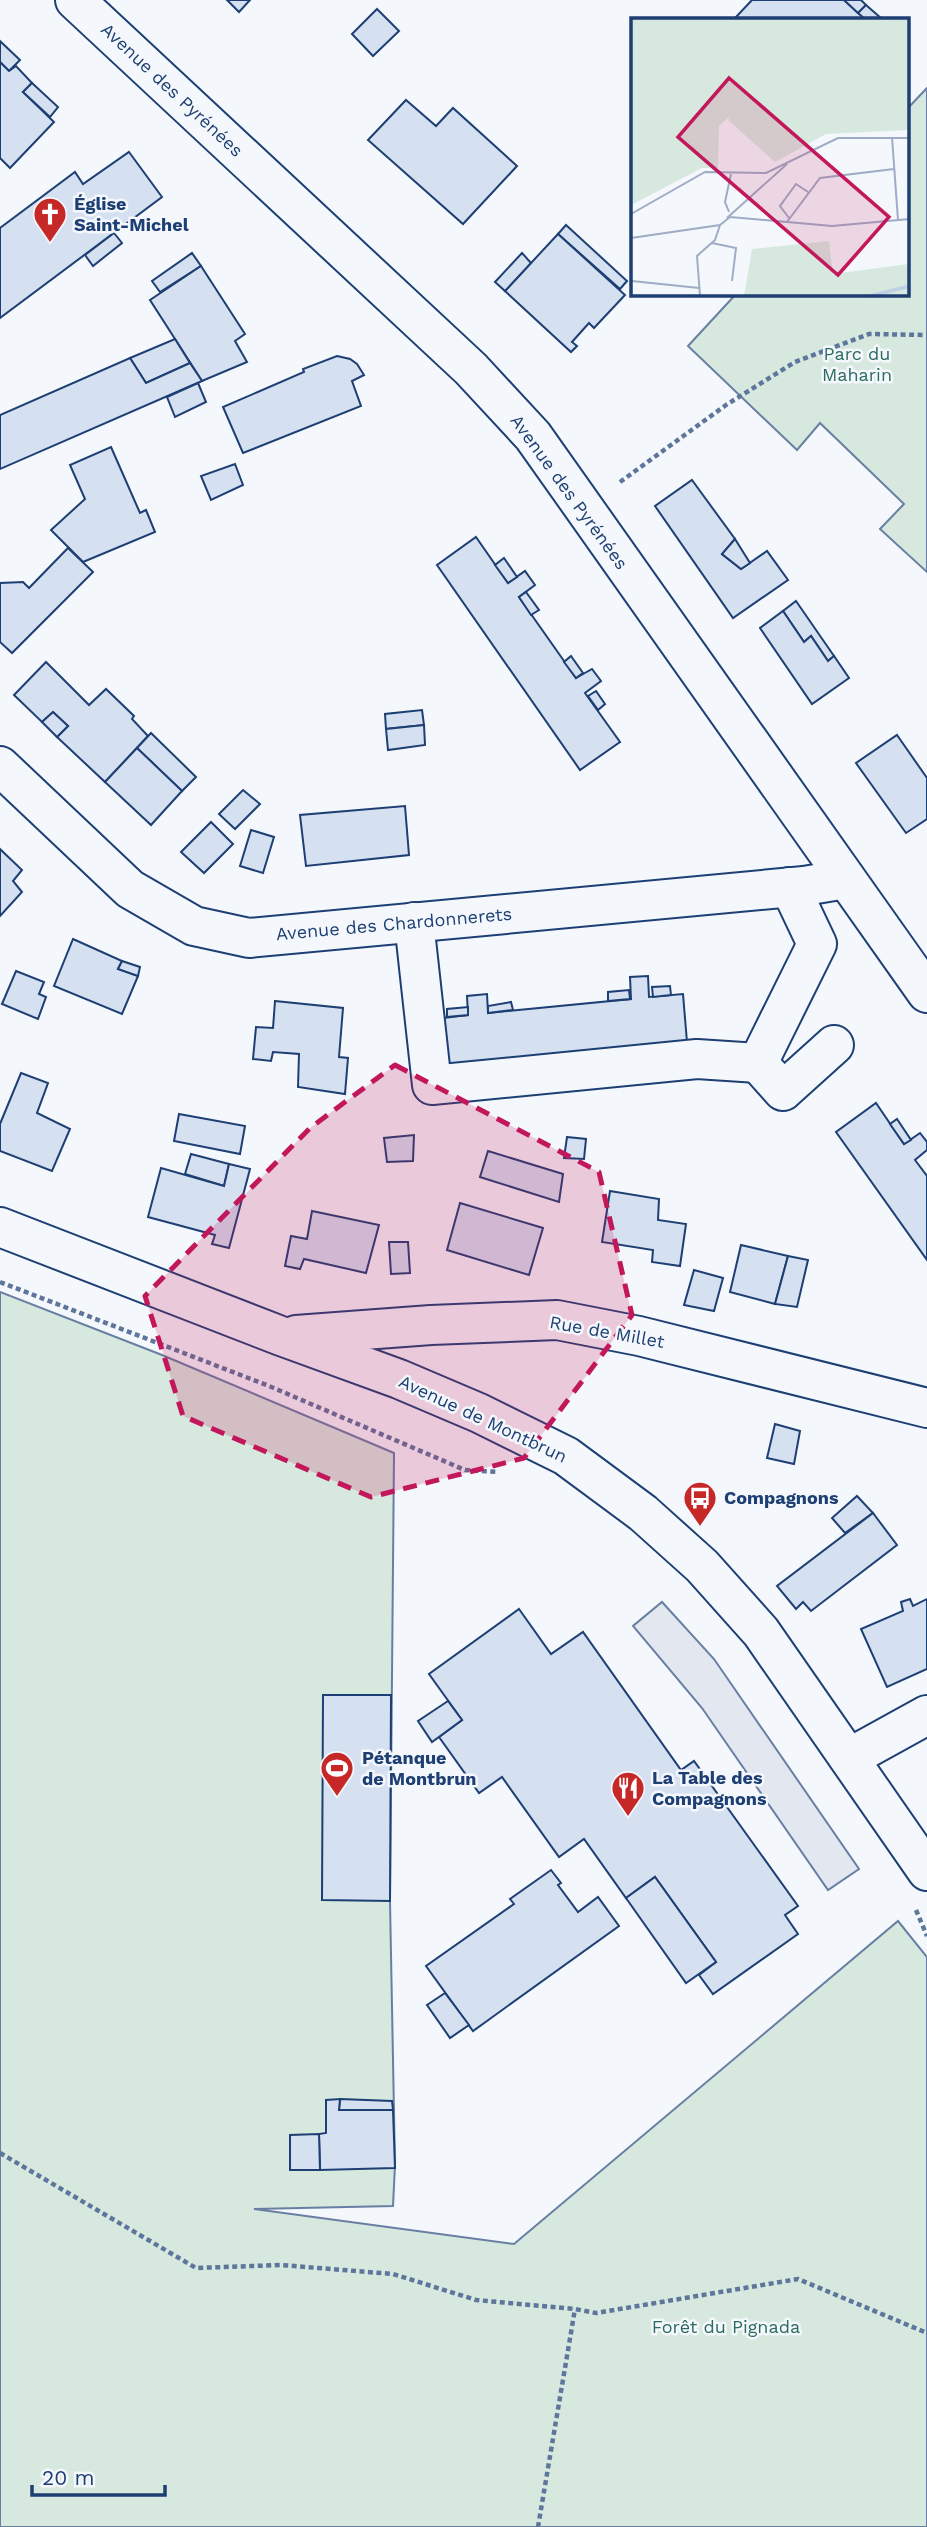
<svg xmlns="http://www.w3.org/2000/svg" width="927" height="2527" viewBox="0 0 927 2527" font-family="'Work Sans',sans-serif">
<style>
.green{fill:#d7e8df;stroke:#687fa3;stroke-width:2}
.parking{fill:#e3e8f0;stroke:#687fa3;stroke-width:2}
.building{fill:#d5e0f0;stroke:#1d3f73;stroke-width:2}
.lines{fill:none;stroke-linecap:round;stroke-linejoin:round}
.minor-casing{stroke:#1d3f73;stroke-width:42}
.path{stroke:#5e769c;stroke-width:4.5;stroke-dasharray:5 3.5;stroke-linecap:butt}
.minor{stroke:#f4f7fb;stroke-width:38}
.marked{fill:#c2185b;fill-opacity:0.2;stroke:#c2185b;stroke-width:5;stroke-dasharray:14 9;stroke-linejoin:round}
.labels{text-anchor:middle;stroke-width:5;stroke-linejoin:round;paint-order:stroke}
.street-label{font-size:18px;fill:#1d3f73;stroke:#f4f7fb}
.poi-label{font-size:18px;font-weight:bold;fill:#1d3f73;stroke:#f4f7fb;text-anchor:start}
.park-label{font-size:18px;fill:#2c6c60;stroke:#f4f7fb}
.inset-river{fill:none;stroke:#bed0e5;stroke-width:3.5}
.inset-road{fill:none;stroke:#9eadc5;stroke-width:2}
.view{fill:#c2185b;fill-opacity:0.15;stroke:#c2185b;stroke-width:3.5}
.inset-edge{fill:none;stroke:#1d3f73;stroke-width:3.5}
</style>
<rect width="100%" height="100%" fill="#f4f7fb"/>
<g class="green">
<polygon points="927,88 927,572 880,529 904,504 820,423 797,450 688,346 736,294 908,294 908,108"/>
<polygon points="0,1292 162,1355 394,1453 390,1901 395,2165 393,2206 254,2209 514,2244 898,1921 927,1957 927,2527 0,2527"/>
</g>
<polygon class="parking" points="662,1602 714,1659 859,1869 828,1890 702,1708 633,1626"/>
<g class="building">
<polygon points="227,0 250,0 239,12"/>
<polygon points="752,0 844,0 865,19 738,19 736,17"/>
<polygon points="844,0 861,0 866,5 858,13"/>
<polygon points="866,5 882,19 865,19 858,13"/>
<polygon points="377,9 399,31 373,56 352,34"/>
<polygon points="0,41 20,60 9,71 0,62"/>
<polygon points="0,62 9,71 16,66 32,83 23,92 54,122 10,168 0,158"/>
<polygon points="32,83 58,107 50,117 23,92"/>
<polygon points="406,100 436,126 453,108 517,166 463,224 368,140"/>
<polygon points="129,152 162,197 0,318 0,228 75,172 83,184"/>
<polygon points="566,225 627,281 620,289 558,234"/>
<polygon points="114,233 122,243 93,266 85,255"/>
<polygon points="558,234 625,295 594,328 589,323 572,342 577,346 571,352 505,291"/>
<polygon points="192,253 201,266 160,292 152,281"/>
<polygon points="522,253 531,263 505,291 495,282"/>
<polygon points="201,266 245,334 235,341 247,362 202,381 150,300"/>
<polygon points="175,339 190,363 146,383 130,358"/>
<polygon points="337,356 350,359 357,364 364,375 352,381 361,406 243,453 223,407 304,372 303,369"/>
<polygon points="130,358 146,383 190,363 202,381 0,469 0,415"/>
<polygon points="198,383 206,402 175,417 167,397"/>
<polygon points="111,447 140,513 146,510 155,532 83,562 51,530 85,499 70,465"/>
<polygon points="235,464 243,485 211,500 201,476"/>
<polygon points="692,480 735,539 722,554 741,569 767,551 788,580 733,618 655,506"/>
<polygon points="476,537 508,583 525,571 535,585 519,597 576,678 592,669 601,681 585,693 620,742 580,770 437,565"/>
<polygon points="735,539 750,563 741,569 722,554"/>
<polygon points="68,548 93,572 12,653 0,642 0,583 23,582 29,588"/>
<polygon points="504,558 517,577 508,583 495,565"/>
<polygon points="526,592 539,610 531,615 519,597"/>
<polygon points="796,601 834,656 828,661 811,636 804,642 783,611"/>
<polygon points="783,611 804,642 811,636 828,661 834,656 849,678 812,704 760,628"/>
<polygon points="571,656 583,673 576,678 564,662"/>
<polygon points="46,662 89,705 106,689 134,716 132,719 148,736 105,782 57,737 68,726 53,712 42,722 14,695"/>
<polygon points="596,691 605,704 598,710 588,696"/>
<polygon points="422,710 424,725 386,729 385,714"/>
<polygon points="53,712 68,726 57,737 42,722"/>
<polygon points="424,725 425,745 388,750 386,729"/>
<polygon points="151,733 196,777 182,791 137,748"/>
<polygon points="897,735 927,778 927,819 906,833 856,763"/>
<polygon points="137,748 182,791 151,825 105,782"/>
<polygon points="243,790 260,804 235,829 219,814"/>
<polygon points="405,806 409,855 306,866 300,815"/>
<polygon points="211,822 233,844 204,873 181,852"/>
<polygon points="251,830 274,837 263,873 240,866"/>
<polygon points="0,849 22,870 13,881 22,892 0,916"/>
<polygon points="73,939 122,961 118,969 138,976 122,1014 54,986"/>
<polygon points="122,961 140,967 138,976 118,969"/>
<polygon points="16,971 44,982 39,994 46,997 38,1019 2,1004"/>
<polygon points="648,976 649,997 683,994 687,1042 440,1067 435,1019 468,1015 467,996 487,994 488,1013 631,999 630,977"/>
<polygon points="670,986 671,995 653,997 652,987"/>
<polygon points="629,990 630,999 608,1001 608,992"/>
<polygon points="275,1001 343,1008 339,1057 348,1058 345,1094 298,1087 299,1054 273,1052 271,1061 253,1059 256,1027 273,1028"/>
<polygon points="511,1002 513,1010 488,1013 488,1006"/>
<polygon points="468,1007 468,1015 447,1017 447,1009"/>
<polygon points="21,1073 48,1083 37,1113 70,1129 52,1171 0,1151 0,1124"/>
<polygon points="876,1103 904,1144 920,1133 927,1142 927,1150 915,1160 927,1176 927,1260 836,1132"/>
<polygon points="179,1114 245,1126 240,1154 174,1141"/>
<polygon points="897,1119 911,1140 904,1144 890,1124"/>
<polygon points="414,1135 413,1161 387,1162 384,1138"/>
<polygon points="567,1137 586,1139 584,1159 564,1158"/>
<polygon points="488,1151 563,1174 559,1202 480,1177"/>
<polygon points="191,1154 229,1164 224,1186 185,1174"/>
<polygon points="229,1164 250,1169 229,1248 212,1244 215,1235 148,1217 161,1168 224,1186"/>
<polygon points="610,1191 659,1199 658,1220 686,1224 680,1266 652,1262 653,1250 602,1242"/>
<polygon points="460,1203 543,1228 529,1275 447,1250"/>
<polygon points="312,1211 379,1225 366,1273 304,1259 300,1269 285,1266 291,1236 307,1239"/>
<polygon points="389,1242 408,1242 410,1273 391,1274"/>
<polygon points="741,1245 788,1256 775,1304 730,1292"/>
<polygon points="788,1256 808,1260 797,1307 775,1304"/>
<polygon points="694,1270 723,1278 714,1311 684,1305"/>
<polygon points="775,1424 800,1431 794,1464 767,1458"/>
<polygon points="857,1496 873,1513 845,1533 832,1518"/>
<polygon points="873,1513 897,1545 811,1611 803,1602 796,1609 777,1586"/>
<polygon points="910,1599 913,1606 927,1599 927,1669 887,1687 861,1629 903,1611 901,1602"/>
<polygon points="519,1609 551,1654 583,1632 681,1770 694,1761 798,1906 785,1915 798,1934 713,1994 699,1975 716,1962 655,1877 626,1898 584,1839 559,1857 502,1777 479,1793 439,1737 462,1720 429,1674"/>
<polygon points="323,1695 391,1695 390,1901 322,1900"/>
<polygon points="448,1701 462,1720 432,1742 418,1721"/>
<polygon points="551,1870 561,1883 558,1885 578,1912 598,1897 619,1926 473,2031 426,1966 514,1904 510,1899"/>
<polygon points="655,1877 716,1962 686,1983 626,1898"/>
<polygon points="445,1993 469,2025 450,2038 427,2005"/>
<polygon points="340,2099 392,2101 393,2110 339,2110"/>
<polygon points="340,2099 339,2110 393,2110 395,2168 320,2170 319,2134 326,2133 326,2100"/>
<polygon points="319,2134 320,2170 290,2170 290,2135"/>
</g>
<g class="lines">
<defs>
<g id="minor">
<polyline points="75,0 471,369 533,436 927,993"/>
<polyline points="0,766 130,889 194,926 249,938 804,886 846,879"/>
<polyline points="414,922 432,1085 697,1059 758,1063 817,944 790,887"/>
<polyline points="758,1063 783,1091 834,1045"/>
<polyline points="0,1227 281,1336 399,1379 479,1413 566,1456 643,1513 702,1566 761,1632 927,1871"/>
<polyline points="296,1335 431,1325 557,1320 639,1336 927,1408"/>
<polyline points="849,1758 927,1715"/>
</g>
</defs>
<use href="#minor" class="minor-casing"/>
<g class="path">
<polyline points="620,482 726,405 795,362 869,334 927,335"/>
<polyline points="0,1282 269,1386 465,1470 498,1472"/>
<polyline points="916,1910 927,1936"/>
<polyline points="0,2153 196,2268 281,2265 393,2274 476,2300 575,2309 596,2313 798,2279 927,2333"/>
<polyline points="538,2527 575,2309"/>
</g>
<use href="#minor" class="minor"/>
</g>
<path class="marked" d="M 395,1065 L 599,1172 L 632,1315 L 524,1458 L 371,1497 L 183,1416 L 145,1296 L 310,1128 Z"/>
<defs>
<symbol id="church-pin" viewBox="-11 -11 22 30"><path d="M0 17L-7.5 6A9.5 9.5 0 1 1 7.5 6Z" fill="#c62828" stroke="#f4f7fb"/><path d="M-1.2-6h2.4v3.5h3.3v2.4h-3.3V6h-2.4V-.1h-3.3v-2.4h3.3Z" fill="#fff"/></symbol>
<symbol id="bus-pin" viewBox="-11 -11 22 30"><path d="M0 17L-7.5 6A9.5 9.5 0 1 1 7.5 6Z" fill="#c62828" stroke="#f4f7fb"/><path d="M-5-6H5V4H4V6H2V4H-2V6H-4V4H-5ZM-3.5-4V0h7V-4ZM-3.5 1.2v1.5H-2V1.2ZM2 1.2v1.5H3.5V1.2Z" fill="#fff"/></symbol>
<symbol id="stadium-pin" viewBox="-11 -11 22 30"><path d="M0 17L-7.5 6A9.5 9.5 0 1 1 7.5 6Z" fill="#c62828" stroke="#f4f7fb"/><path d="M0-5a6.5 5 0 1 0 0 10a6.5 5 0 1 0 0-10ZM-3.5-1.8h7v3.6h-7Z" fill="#fff"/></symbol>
<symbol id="restaurant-pin" viewBox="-11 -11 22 30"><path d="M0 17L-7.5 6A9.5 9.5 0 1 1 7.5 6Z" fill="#c62828" stroke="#f4f7fb"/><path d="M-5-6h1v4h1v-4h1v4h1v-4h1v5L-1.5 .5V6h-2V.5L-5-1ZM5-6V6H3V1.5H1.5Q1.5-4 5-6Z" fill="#fff"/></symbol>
</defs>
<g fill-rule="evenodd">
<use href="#church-pin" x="31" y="195" width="38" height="52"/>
<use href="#bus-pin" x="681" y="1479" width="38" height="52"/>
<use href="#stadium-pin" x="318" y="1749" width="38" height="52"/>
<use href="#restaurant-pin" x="609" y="1769" width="38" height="52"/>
</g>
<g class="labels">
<g class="street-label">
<text transform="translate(172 90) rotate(43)" y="6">Avenue des Pyrénées</text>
<text transform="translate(569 492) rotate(54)" y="6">Avenue des Pyrénées</text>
<text transform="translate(394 924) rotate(-5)" y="6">Avenue des Chardonnerets</text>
<text transform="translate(607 1332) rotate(10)" y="6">Rue de Millet</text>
<text transform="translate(483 1419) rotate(25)" y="6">Avenue de Montbrun</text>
</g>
<g class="poi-label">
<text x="74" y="210">Église<tspan x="74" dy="21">Saint-Michel</tspan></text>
<text x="724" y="1504">Compagnons</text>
<text x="362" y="1764">Pétanque<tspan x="362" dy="21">de Montbrun</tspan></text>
<text x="652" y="1784">La Table des<tspan x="652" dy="21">Compagnons</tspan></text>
</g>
<g class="park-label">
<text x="857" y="360">Parc du<tspan x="857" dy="21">Maharin</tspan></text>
<text x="726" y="2333">Forêt du Pignada</text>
</g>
</g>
<g transform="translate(631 18)">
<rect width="278" height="278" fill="#f4f7fb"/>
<path d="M 0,0 L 278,0 L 278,112 L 195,116 L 144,144 L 97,102 L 99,98 L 88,108 L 87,150 L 71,150 L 0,187 ZM 198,223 L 202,256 L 278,246 L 278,278 L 113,278 L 121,231 Z" fill="#d7e8df"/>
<path class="inset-river" d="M 239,278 L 279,268"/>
<path class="inset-road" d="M 261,119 L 267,202M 98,194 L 94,184 L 100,156M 0,196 L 74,154 L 135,155 L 207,120 L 279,120M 96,200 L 156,146M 158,200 L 149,188 L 165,166 L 177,174M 156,204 L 189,160 L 263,151M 0,220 L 89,207 L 99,199 L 201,208 L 279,201M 81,225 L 105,230 L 101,263M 1,263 L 68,270M 69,278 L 66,238 L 84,222 L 89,207"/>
<path class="view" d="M 98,60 L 258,199 L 207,257 L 47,119 Z"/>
<rect width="278" height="278" class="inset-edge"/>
</g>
<path d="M32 2485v10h133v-10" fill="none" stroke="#1d3f73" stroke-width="3.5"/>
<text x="42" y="2485" font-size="21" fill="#1d3f73" stroke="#f4f7fb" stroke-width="5" paint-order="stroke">20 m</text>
</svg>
